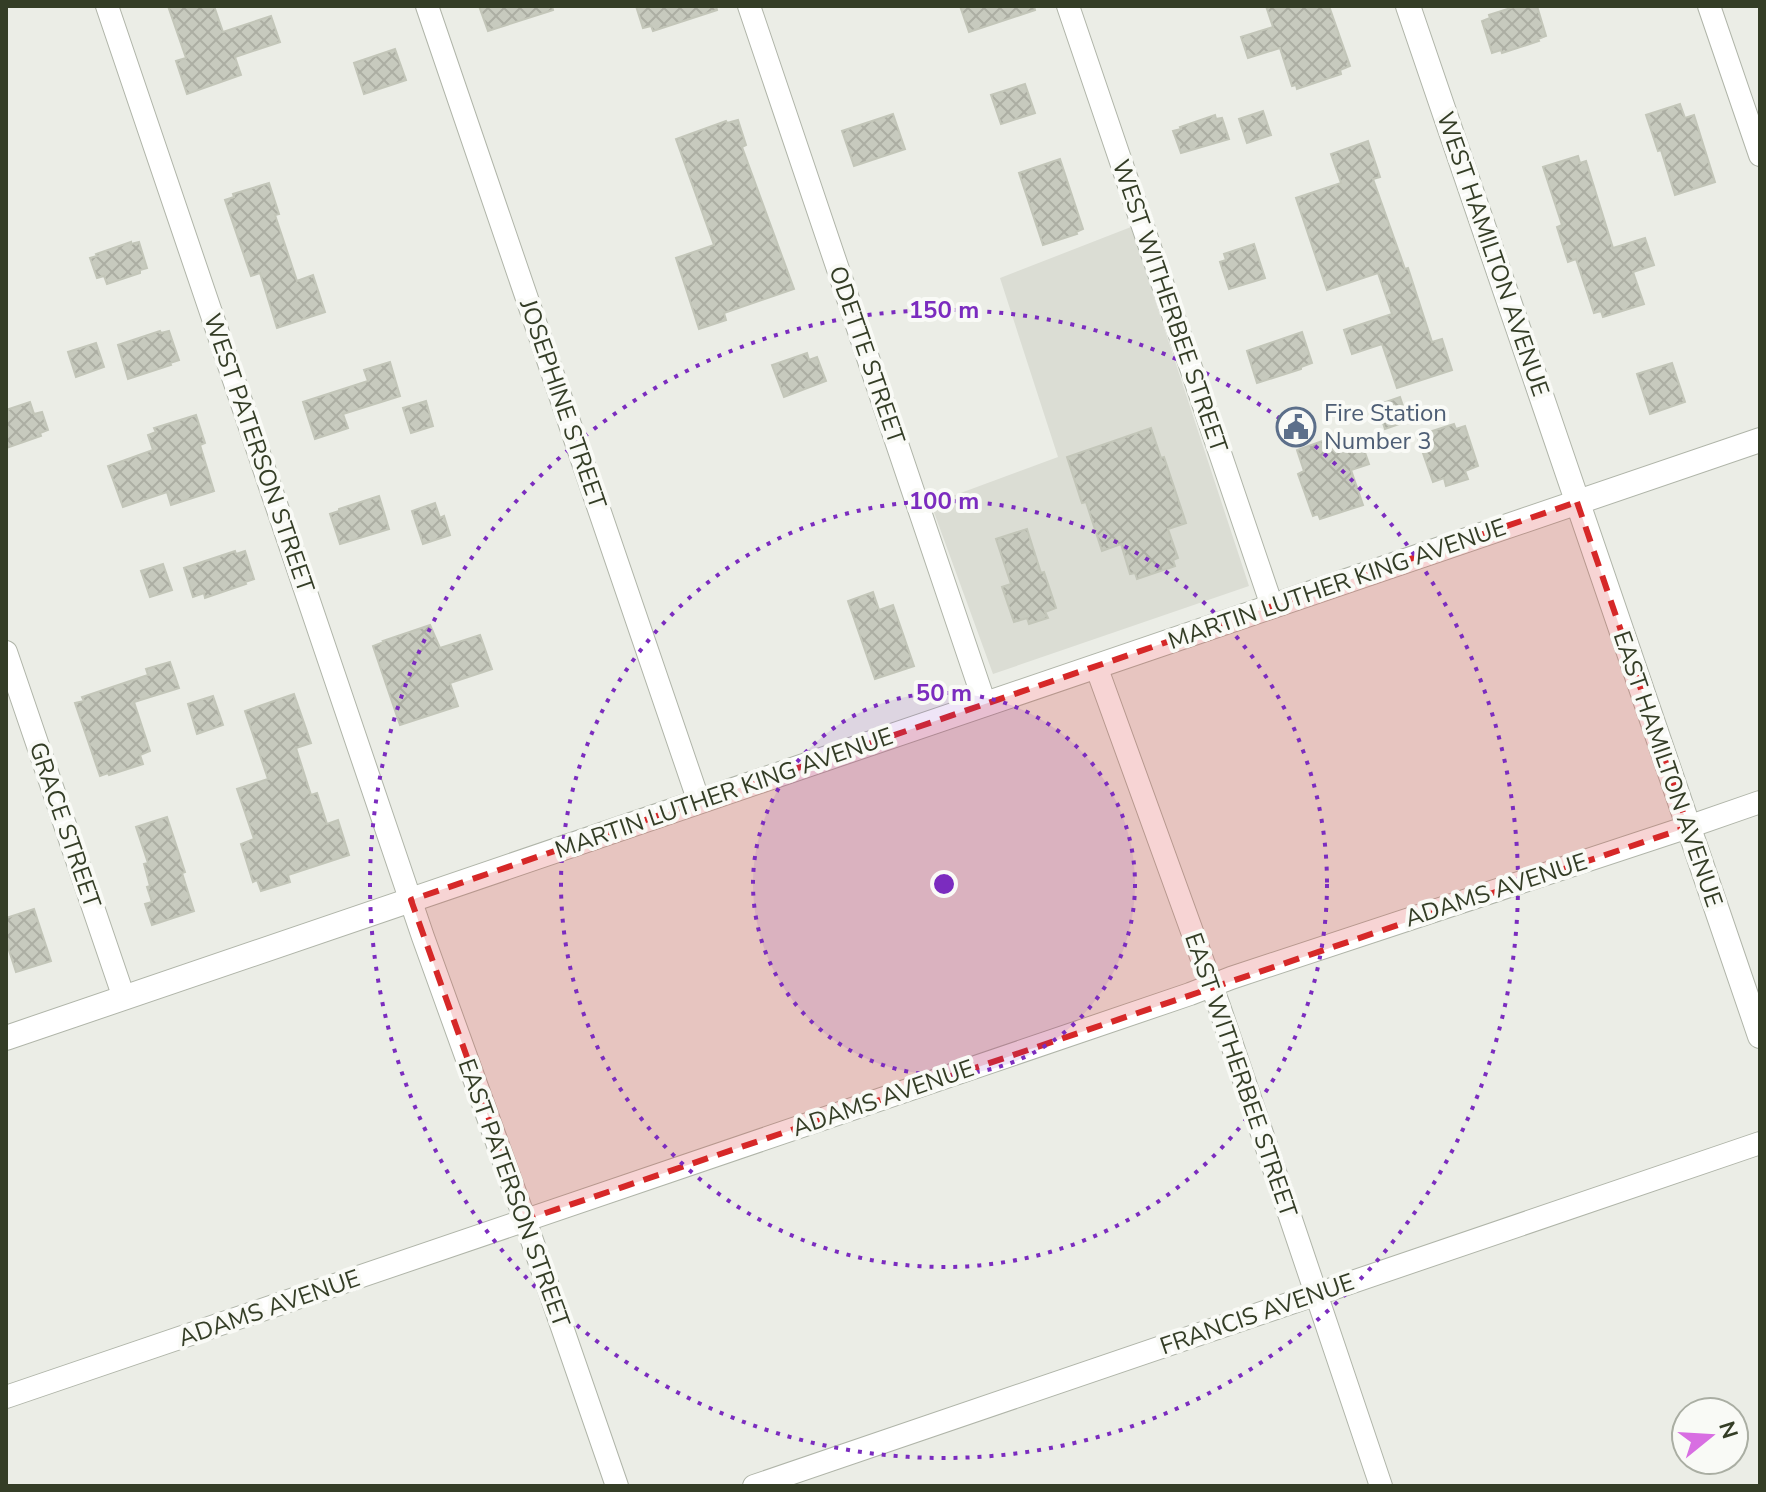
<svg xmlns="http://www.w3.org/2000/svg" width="1766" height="1492" viewBox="0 0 1766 1492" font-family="'Nunito Sans',sans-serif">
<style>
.built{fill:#dbddd4}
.building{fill:url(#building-cross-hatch);stroke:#c3c6b9;stroke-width:2}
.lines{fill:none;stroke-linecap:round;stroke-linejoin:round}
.minor-casing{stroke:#b0b5a9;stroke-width:24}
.tertiary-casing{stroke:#b0b5a9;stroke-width:26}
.minor{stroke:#fff;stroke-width:22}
.tertiary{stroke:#fff;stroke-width:24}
.marked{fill:#d62828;fill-opacity:0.2;stroke:#d62828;stroke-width:6;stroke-dasharray:16 10;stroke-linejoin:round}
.ring{fill:none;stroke:#7b2cbf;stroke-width:4;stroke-dasharray:4 8}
.labels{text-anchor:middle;stroke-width:8;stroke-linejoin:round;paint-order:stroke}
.street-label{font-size:24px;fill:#343d26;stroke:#f9faf6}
.service-label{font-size:24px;fill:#4e5e75;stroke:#f9faf6;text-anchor:start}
.centre{fill:#7b2cbf;stroke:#f9faf6;stroke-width:4}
.ring-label{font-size:24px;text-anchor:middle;font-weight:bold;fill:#7b2cbf;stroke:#f9faf6;stroke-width:8;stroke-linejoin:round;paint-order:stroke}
</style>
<defs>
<pattern id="building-cross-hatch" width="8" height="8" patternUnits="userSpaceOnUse" patternTransform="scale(2)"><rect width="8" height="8" fill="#c7cabe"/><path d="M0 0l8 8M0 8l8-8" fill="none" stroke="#acaea3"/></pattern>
</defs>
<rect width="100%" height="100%" fill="#ebede6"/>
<polygon class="built" points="1131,227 1249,586 993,674 931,504 1058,457 1000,278"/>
<g class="building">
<polygon points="168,6 214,6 223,32 271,16 280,42 235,57 241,75 187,94 176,61 186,58"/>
<polygon points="479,6 552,6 553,10 488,31"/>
<polygon points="636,6 716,6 717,10 653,31 651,26 643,28"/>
<polygon points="960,6 1034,6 1035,10 969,32"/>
<polygon points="1266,6 1329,6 1350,66 1340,70 1341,74 1297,89 1296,85 1292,86 1280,48 1248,58 1241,37 1273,27"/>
<polygon points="1517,6 1537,6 1546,36 1538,39 1539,41 1502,53 1501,50 1492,53 1482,21 1490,18 1489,15"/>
<polygon points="395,49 406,80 364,94 354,63"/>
<polygon points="1025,84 1035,113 1001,124 991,95"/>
<polygon points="1680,104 1685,118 1694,115 1715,182 1675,195 1661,150 1658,151 1646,115"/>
<polygon points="1263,111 1271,135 1247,143 1239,119"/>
<polygon points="893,114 905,149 854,166 842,131"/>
<polygon points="1215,115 1216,119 1222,118 1229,139 1181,153 1173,131 1181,129 1180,127"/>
<polygon points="738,120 746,145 742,147 794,289 724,313 726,320 699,329 676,258 714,245 676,139 726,121 727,123"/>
<polygon points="1368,141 1380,177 1373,179 1405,269 1408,268 1432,342 1442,339 1452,370 1397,388 1382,344 1352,354 1344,330 1392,314 1378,273 1327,290 1296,198 1341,183 1331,154"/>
<polygon points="1578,156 1580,163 1586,161 1613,248 1645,238 1654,265 1633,272 1644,304 1603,317 1601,311 1594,313 1576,259 1568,262 1557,227 1562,225 1543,167"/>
<polygon points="1060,159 1083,229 1076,232 1077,234 1043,245 1019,173"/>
<polygon points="269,183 279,214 275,215 297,281 313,275 325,312 277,328 260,273 251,276 225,200 234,197 233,194"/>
<polygon points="131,242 131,244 139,242 147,268 140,270 140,273 107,284 104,276 97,278 90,258 97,256 96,254"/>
<polygon points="1254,244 1265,278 1229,289 1220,262 1226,260 1224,254"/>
<polygon points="160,331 161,333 169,331 179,360 170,363 171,365 128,379 118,345"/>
<polygon points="1302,332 1312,363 1301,367 1301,369 1257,383 1247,351"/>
<polygon points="96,343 104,367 76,377 68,352"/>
<polygon points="807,353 809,360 817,357 826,381 784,397 772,365"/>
<polygon points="390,362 400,396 343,414 348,428 315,439 303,402 368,381 364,370"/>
<polygon points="1672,363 1685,402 1650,414 1637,374"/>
<polygon points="1400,397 1408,421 1385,429 1377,405"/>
<polygon points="426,401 433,426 411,433 403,408"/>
<polygon points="30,402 34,414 42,412 48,430 40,433 41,436 6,448 6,410"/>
<polygon points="196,415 205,443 200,445 214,491 171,505 167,492 123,507 108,466 153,450 148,435 156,432 154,428"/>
<polygon points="1454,424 1456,429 1465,426 1478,466 1465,471 1468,479 1446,486 1444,478 1433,482 1417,436"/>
<polygon points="1151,428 1161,458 1164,457 1186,523 1168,529 1178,558 1173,560 1175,566 1137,579 1135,573 1130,574 1121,544 1102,551 1086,502 1082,503 1067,457"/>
<polygon points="1339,435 1341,441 1359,435 1369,464 1351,470 1363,505 1320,519 1318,514 1313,516 1298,474 1304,471 1297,450"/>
<polygon points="379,496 389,529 340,544 330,514 339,511 339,509"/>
<polygon points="435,503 440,518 444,516 450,535 423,544 412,511"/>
<polygon points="1027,529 1041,573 1044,572 1056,608 1045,612 1048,618 1029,624 1027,618 1014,622 1002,587 1011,584 996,539"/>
<polygon points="235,551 236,554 245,551 254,579 245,582 246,584 205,598 204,593 193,597 184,568"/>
<polygon points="163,564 172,590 150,597 141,571"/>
<polygon points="873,592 879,610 893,605 914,666 875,679 848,601"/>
<polygon points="430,625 440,648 480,635 492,669 450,683 458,706 400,725 373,646 384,642 383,641"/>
<polygon points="170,662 179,688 134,702 150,751 140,755 143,764 109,775 108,773 100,776 75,703 84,701 82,697 148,675 146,669"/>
<polygon points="294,694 311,743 296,748 311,795 317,793 327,824 338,820 349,855 288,875 290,882 261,891 257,880 253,882 241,844 254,839 237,789 268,779 245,711"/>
<polygon points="213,696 223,725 197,734 188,704"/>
<polygon points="167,817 185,872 182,873 194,911 152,925 145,904 152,902 147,887 150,886 144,864 148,863 136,827"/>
<polygon points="34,909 51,961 16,972 6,941 6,918"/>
</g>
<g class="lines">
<defs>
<g id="minor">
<polyline points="107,6 423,937 525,1220 617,1486"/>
<polyline points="427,6 699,802"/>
<polyline points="749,6 985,704"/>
<polyline points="1068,6 1272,606"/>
<polyline points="1709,6 1760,155"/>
<polyline points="6,652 124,998"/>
<polyline points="1096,666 1219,1006 1381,1486"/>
<polyline points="6,1397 1190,994 1231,978 1688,827 1760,802"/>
<polyline points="754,1486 1760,1143"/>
</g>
<g id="tertiary">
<polyline points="1408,6 1760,1036"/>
<polyline points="6,1038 1760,440"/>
</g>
</defs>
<use href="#minor" class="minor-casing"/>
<use href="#tertiary" class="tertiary-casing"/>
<use href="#minor" class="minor"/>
<use href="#tertiary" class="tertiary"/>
</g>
<path class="marked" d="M 1577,502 L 1688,827 L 525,1220 L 411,900 Z"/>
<circle cx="944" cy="884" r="191" fill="#7b2cbf" fill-opacity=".12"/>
<g class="ring">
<circle cx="944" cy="884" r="191"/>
<circle cx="944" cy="884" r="383"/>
<circle cx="944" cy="884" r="574"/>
</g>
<defs>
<symbol id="civic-ring" viewBox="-11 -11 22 22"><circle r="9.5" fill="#f9faf6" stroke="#5c6f8a" stroke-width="1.5"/><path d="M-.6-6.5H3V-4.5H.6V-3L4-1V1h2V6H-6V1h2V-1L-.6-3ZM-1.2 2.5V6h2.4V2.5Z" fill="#5c6f8a"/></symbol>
</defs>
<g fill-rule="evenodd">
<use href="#civic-ring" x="1274" y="405" width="44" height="44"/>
</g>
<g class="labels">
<g class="street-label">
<text transform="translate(1493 254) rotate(71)" y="8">WEST HAMILTON AVENUE</text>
<text transform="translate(1170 306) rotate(71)" y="8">WEST WITHERBEE STREET</text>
<text transform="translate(867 355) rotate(71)" y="8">ODETTE STREET</text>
<text transform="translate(563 404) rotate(71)" y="8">JOSEPHINE STREET</text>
<text transform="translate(259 453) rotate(71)" y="8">WEST PATERSON STREET</text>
<text transform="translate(1337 584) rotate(-19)" y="8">MARTIN LUTHER KING AVENUE</text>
<text transform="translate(1668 769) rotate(71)" y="8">EAST HAMILTON AVENUE</text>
<text transform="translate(724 793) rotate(-19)" y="8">MARTIN LUTHER KING AVENUE</text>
<text transform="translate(65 825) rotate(71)" y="8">GRACE STREET</text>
<text transform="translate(1496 890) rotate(-18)" y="8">ADAMS AVENUE</text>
<text transform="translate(1241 1075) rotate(71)" y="8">EAST WITHERBEE STREET</text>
<text transform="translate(883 1098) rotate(-19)" y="8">ADAMS AVENUE</text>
<text transform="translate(514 1193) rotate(70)" y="8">EAST PATERSON STREET</text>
<text transform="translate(269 1308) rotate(-19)" y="8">ADAMS AVENUE</text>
<text transform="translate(1257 1314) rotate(-19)" y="8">FRANCIS AVENUE</text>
</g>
<g class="service-label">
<text x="1324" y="421">Fire Station<tspan x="1324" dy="28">Number 3</tspan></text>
</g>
</g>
<circle cx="944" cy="884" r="12" class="centre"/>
<g class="ring-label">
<text x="944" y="318">150 m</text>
<text x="944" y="509">100 m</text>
<text x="944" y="701">50 m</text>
</g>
<rect width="1766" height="1492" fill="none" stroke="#343d26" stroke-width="16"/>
<g transform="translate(1710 1436) rotate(72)"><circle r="38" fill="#f9faf6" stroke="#aaaea3" stroke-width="2"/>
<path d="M0-6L14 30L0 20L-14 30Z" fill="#d86ee2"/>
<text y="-12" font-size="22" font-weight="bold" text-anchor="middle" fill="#343d26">N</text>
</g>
</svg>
